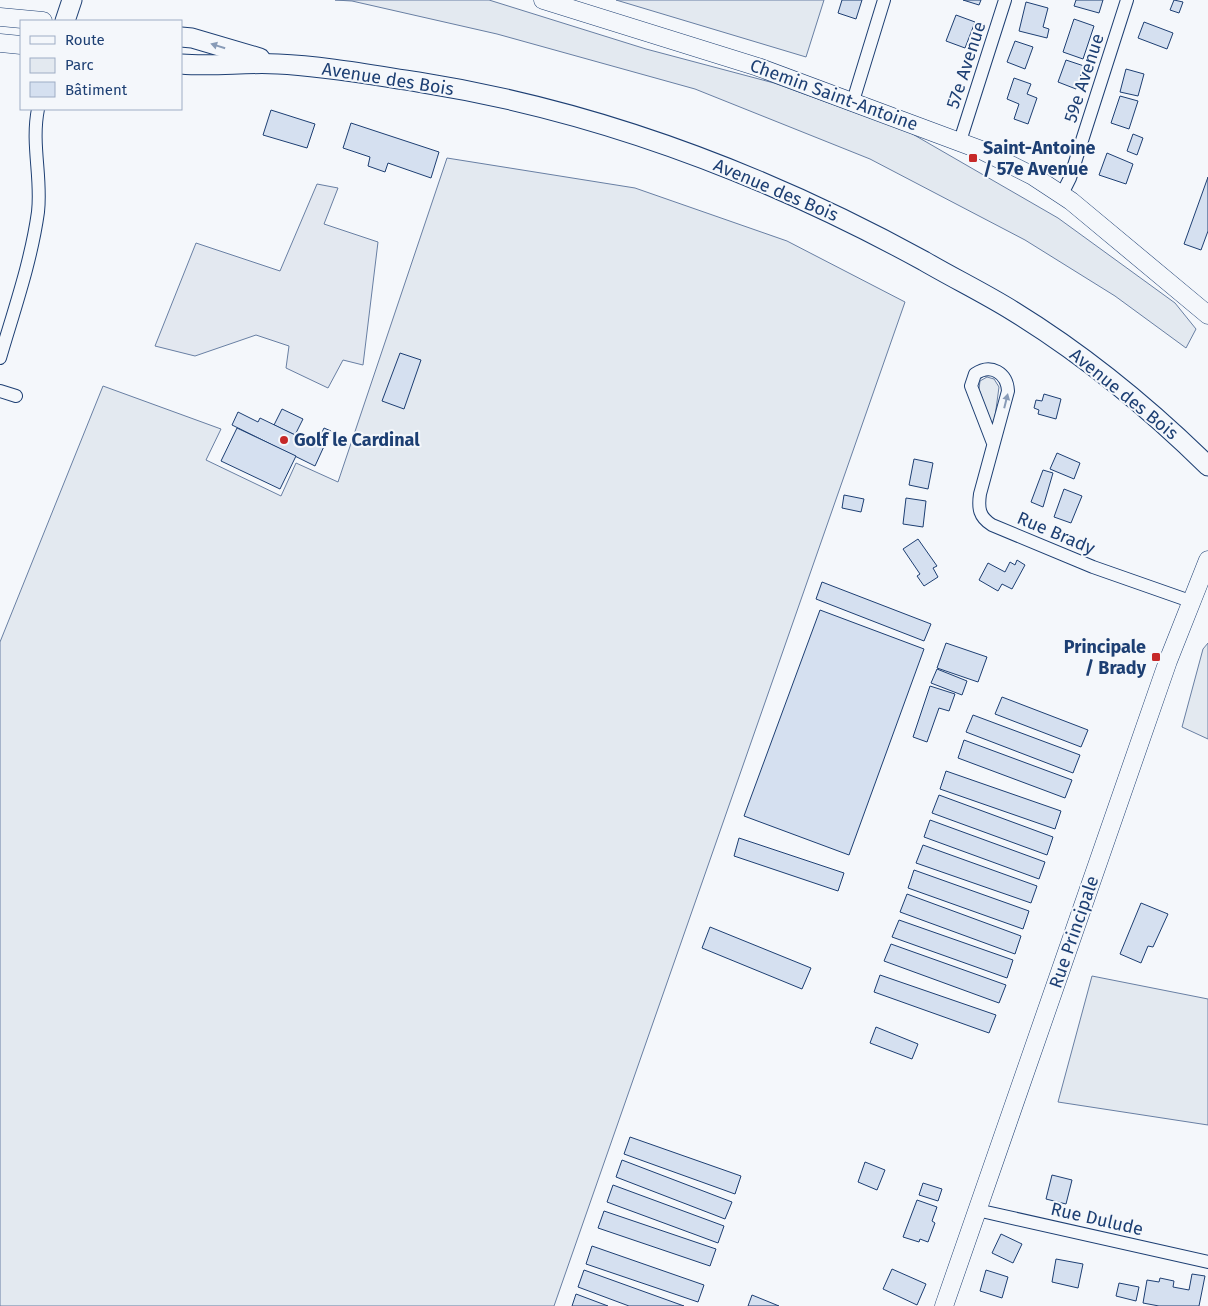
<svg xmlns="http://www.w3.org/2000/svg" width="1208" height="1306" viewBox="0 0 1208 1306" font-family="'Fira Sans',sans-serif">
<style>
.green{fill:#e3e9f0;stroke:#687fa3}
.parking{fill:#e3e8f0;stroke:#687fa3}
.building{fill:#d5e0f0;stroke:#1d3f73}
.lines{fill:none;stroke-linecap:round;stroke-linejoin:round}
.street-casing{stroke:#1d3f73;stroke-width:14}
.secondary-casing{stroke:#1d3f73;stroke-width:19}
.primary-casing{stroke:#1d3f73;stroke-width:21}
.street{stroke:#f4f7fb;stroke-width:12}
.secondary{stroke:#f4f7fb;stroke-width:18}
.primary{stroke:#f4f7fb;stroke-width:19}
.oneway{fill:#889bb7}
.poi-dot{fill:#c62828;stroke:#f4f7fb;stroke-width:2}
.labels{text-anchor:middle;stroke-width:4;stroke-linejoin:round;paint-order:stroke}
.street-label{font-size:18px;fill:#1d3f73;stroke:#f4f7fb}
.poi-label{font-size:18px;font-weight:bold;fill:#1d3f73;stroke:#f4f7fb;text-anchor:start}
</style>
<rect width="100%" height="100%" fill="#f4f7fb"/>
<g class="green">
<polygon points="335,0 489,0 646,49 774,83 909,132 1058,218 1175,303 1196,329 1186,348 1115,296 1025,240 870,159 695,89 497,34 352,1"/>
<polygon points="616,0 824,0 806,57"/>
<polygon points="447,158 635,188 787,241 905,302 554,1306 0,1306 0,642 103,386 221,429 206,460 281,496 296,463 338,482"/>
<polygon points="987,377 994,379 999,387 994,424 991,424 979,389 980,381"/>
<polygon points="1208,643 1208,739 1182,727 1203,649"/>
<polygon points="1092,976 1208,999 1208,1125 1058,1102"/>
</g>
<polygon class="parking" points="317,184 338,188 324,224 378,242 363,365 343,360 328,388 286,368 289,346 256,335 195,356 155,346 196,243 280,271"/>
<g class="building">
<polygon points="842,0 862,0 856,19 838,13"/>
<polygon points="963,0 981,0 979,5"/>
<polygon points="1076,0 1103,0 1099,13 1074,6"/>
<polygon points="1174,0 1183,2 1179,13 1170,10"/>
<polygon points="1026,2 1048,8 1043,27 1049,29 1047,38 1019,31"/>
<polygon points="956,15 975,22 965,48 946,41"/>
<polygon points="1074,19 1094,26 1083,59 1063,52"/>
<polygon points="1144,22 1173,33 1167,49 1138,38"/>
<polygon points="1015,41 1033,47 1025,69 1007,62"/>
<polygon points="1066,60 1084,66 1076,89 1058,82"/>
<polygon points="1126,69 1144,74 1138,96 1120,92"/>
<polygon points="1014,78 1031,84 1027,94 1037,98 1028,124 1014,119 1019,104 1007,99"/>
<polygon points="1120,96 1138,101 1129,129 1111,123"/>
<polygon points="271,110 315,124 307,148 263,135"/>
<polygon points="351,123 439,152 431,178 388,163 385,172 368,166 370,157 343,148"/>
<polygon points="1133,134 1143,138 1137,155 1127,151"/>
<polygon points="1107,153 1133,164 1126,184 1099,175"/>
<polygon points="1208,177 1208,231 1201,250 1184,244"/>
<polygon points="400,353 421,360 404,409 382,401"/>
<polygon points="1044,394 1061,399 1056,419 1038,414 1039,410 1034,408 1036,400 1042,401"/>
<polygon points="282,409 303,419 295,435 274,425"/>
<polygon points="238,412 258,422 260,418 316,445 324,428 331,431 315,466 232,425"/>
<polygon points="237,428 296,456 280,489 221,461"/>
<polygon points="1057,453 1080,463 1074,479 1050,469"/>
<polygon points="914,459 933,463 928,489 909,485"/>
<polygon points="1043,470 1053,473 1043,507 1031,502"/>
<polygon points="1064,489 1082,496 1071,523 1054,517"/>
<polygon points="844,495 864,499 861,512 842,508"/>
<polygon points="906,498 926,501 923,527 903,524"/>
<polygon points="918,539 937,566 933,568 938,577 924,586 917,576 920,574 903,549"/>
<polygon points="1017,560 1025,565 1012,589 1002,584 998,591 979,580 988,563 1005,572 1010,562 1015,565"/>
<polygon points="822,582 931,624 924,641 816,599"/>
<polygon points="820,610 924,649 849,855 744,816"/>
<polygon points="946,643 987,657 978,682 937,668"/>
<polygon points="937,669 967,681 962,695 931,683"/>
<polygon points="930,686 955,694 949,711 939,708 927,742 913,737"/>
<polygon points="1002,697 1088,730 1081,747 995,714"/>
<polygon points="973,715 1080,755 1073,773 966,732"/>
<polygon points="964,740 1072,780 1065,798 958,758"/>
<polygon points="946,771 1061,811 1055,829 940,789"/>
<polygon points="939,795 1053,837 1047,855 932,813"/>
<polygon points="930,820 1045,862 1039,879 924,837"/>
<polygon points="739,838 844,873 838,891 734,856"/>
<polygon points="923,845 1037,886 1031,903 916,863"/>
<polygon points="914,870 1029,911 1023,929 908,888"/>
<polygon points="907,894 1021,936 1015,954 900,912"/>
<polygon points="1141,903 1168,914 1153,947 1148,946 1141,963 1120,954"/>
<polygon points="899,920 1013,960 1007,978 892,937"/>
<polygon points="710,927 811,968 802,989 702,948"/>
<polygon points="891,944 1006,985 999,1003 884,961"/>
<polygon points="880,975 996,1015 989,1033 874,992"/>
<polygon points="876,1027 918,1044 912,1059 870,1043"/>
<polygon points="630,1137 741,1176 735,1194 624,1154"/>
<polygon points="622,1160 732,1202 725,1219 616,1177"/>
<polygon points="865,1162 885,1170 877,1190 858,1182"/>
<polygon points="1052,1175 1072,1180 1066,1204 1046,1199"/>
<polygon points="923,1183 942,1189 938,1201 919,1195"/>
<polygon points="613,1185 724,1226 718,1243 607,1202"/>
<polygon points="917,1200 937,1207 932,1221 935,1223 928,1242 920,1239 919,1242 903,1237"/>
<polygon points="604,1211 716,1249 710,1266 598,1228"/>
<polygon points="1001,1234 1022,1244 1013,1263 992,1253"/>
<polygon points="592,1246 704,1285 698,1302 586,1264"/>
<polygon points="1056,1259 1083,1264 1078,1288 1052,1282"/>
<polygon points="892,1269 926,1284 917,1305 883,1289"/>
<polygon points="584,1270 684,1306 629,1306 578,1287"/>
<polygon points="986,1270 1008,1277 1002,1298 980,1291"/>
<polygon points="1192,1274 1205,1276 1199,1306 1159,1306 1143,1303 1147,1280 1159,1282 1160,1278 1174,1281 1173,1287 1189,1290"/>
<polygon points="1119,1283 1139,1287 1136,1301 1116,1296"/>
<polygon points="576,1294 608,1306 572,1306"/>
<polygon points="752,1295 779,1306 748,1306"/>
</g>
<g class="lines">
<defs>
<g id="street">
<polyline points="853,101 884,0"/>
<polyline points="960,141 1005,0"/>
<polyline points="1062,194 1070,178 1127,0"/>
<path d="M 0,358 C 14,310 31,262 38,212 C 42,178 31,144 38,109"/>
<polyline points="0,391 16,396"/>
<path d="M 993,443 L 971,386 L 975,374 C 991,363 1007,373 1008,391 L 980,494 C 978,508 979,517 992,525 L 1093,567 L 1190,601"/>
<polyline points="977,1210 1208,1262"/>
</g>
<g id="secondary">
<polyline points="543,0 758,67 981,150 1033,176 1071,201 1208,315"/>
<polyline points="0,17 43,21"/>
<polyline points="0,43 21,45"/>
<polyline points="944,1306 1168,661 1208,560"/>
</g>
<g id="primary">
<polyline points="65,21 72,0"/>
<polyline points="181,37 192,38 260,58"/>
<path d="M 181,64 C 213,67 246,62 278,64 C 324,66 372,75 418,82 C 595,110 767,175 924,261 C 953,278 984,293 1013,311 C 1083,354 1149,408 1208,466"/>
</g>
</defs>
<use href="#street" class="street-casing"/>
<use href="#secondary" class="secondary-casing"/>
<use href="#primary" class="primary-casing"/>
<use href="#street" class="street"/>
<use href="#secondary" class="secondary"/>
<use href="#primary" class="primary"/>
</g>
<defs><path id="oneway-solid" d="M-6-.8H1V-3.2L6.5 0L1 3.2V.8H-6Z" transform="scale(1.25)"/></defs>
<g class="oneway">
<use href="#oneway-solid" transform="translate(218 46) rotate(-163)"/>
<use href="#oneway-solid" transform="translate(1006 401) rotate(-76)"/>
</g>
<g class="poi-dot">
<rect x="968" y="153" width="10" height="10" rx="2.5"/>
<circle cx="284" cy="440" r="5"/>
<rect x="1151" y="652" width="10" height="10" rx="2.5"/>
</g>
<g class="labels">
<g class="street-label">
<text transform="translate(966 65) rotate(-72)" y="6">57e Avenue</text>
<text transform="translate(1084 78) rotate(-72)" y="6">59e Avenue</text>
<text transform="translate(388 79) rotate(9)" y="6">Avenue des Bois</text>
<text transform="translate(834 95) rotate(20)" y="6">Chemin Saint-Antoine</text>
<text transform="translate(776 190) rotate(23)" y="6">Avenue des Bois</text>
<text transform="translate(1124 394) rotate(39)" y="6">Avenue des Bois</text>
<text transform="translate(1056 533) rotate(23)" y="6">Rue Brady</text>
<text transform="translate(1074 932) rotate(-71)" y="6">Rue Principale</text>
<text transform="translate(1097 1219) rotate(13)" y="6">Rue Dulude</text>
</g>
<g class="poi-label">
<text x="983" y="154">Saint-Antoine<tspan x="983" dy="21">/ 57e Avenue</tspan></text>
<text x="294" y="446">Golf le Cardinal</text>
<text x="1146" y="653" text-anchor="end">Principale<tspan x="1146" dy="21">/ Brady</tspan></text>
</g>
</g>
<rect x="20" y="20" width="162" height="90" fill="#f4f7fb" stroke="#9eadc5"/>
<rect x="30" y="36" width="25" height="8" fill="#f4f7fb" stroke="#9eadc5"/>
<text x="65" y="45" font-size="15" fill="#1d3f73">Route</text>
<rect x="30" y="58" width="25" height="15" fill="#e3e9f0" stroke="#9eadc5"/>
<text x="65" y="70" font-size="15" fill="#1d3f73">Parc</text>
<rect x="30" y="82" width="25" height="15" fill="#d5e0f0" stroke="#9eadc5"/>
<text x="65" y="95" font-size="15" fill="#1d3f73">Bâtiment</text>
</svg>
